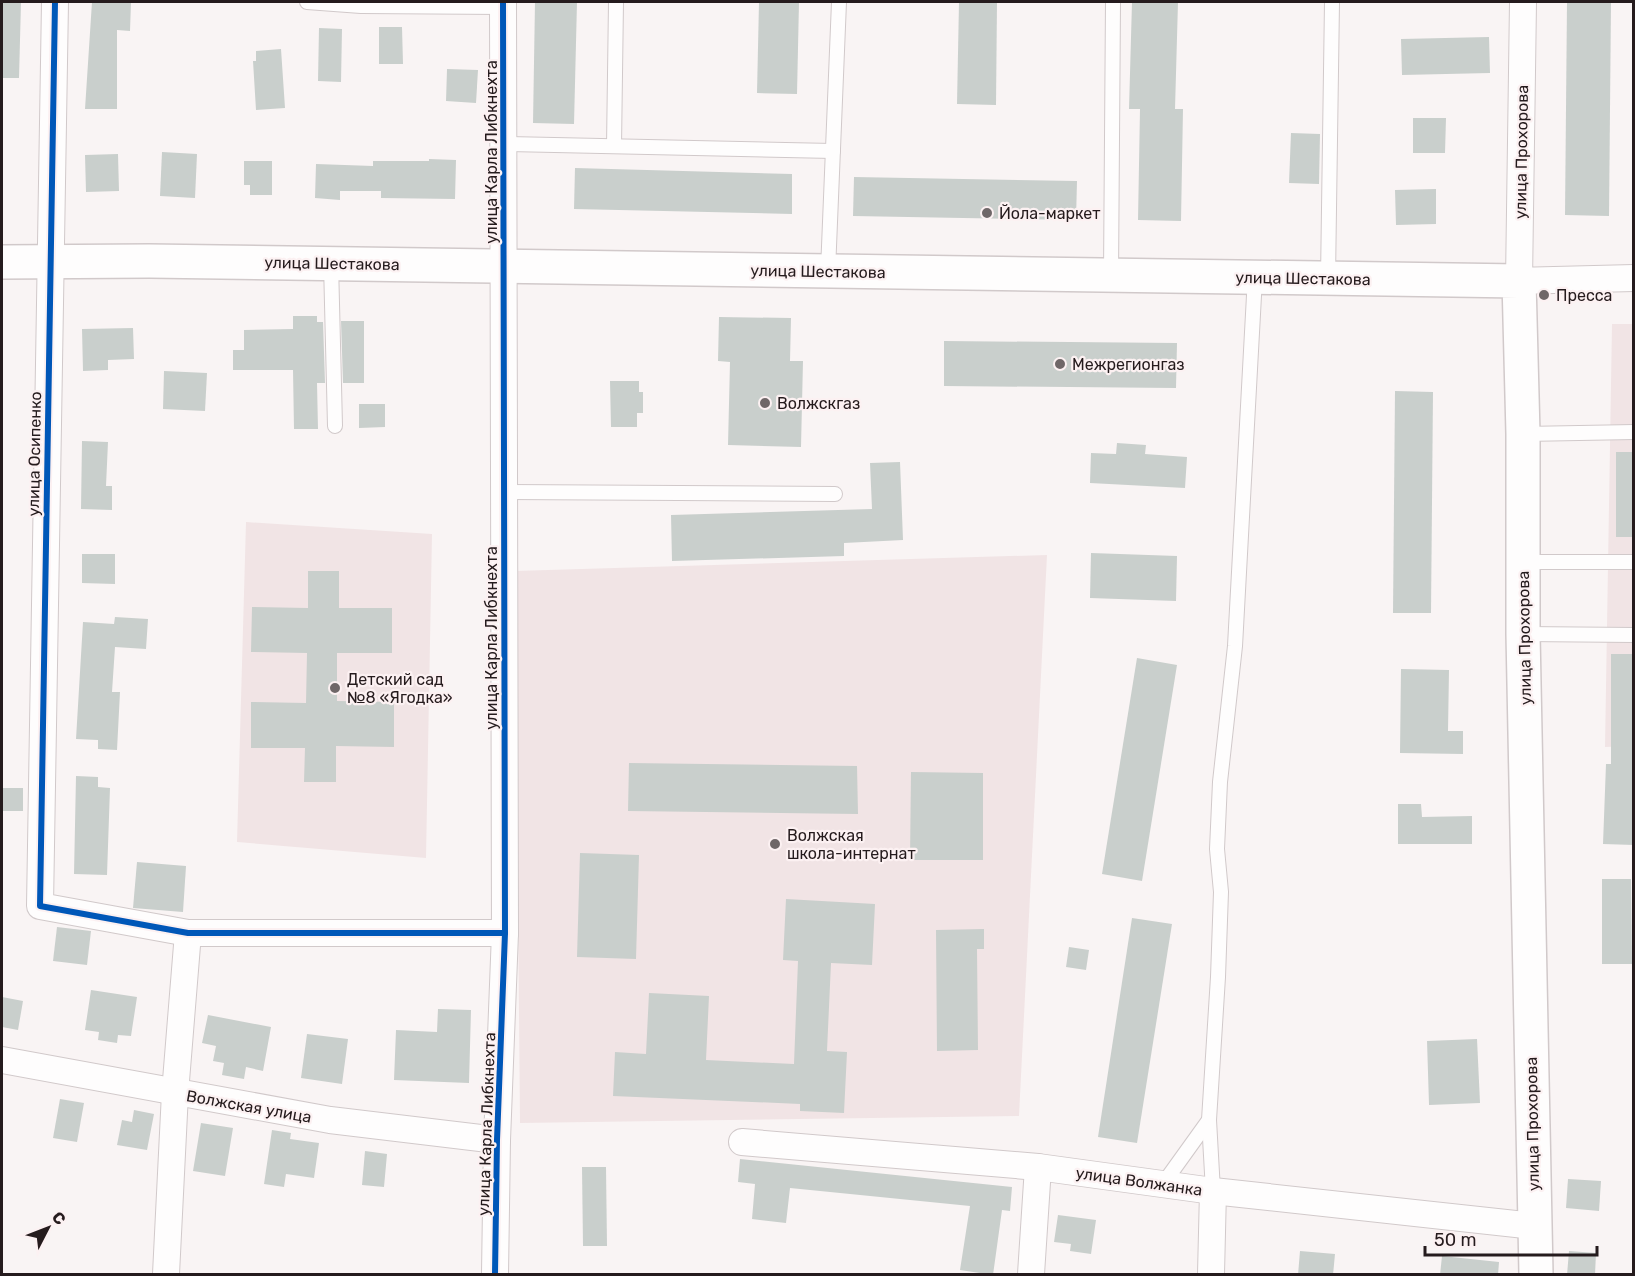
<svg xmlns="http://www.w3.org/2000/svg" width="1635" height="1276" viewBox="0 0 1635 1276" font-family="Rubik,sans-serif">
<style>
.built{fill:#f1e4e5}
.building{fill:#c9cfcc}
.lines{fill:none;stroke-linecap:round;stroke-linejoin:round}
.lane-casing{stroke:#d1c9ca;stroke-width:16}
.street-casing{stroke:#d1c9ca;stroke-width:28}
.secondary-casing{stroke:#d1c9ca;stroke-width:36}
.lane{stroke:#fefdfd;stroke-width:14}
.street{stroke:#fefdfd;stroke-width:26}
.secondary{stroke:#fefdfd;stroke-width:33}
.cycleway-casing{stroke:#fcf1f2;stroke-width:10}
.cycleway{stroke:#0057b8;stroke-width:6}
.poi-dot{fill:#6f6768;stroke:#fcf1f2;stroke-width:2}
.labels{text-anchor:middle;stroke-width:4.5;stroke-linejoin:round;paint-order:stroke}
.street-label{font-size:16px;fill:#251b1d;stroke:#fcf1f2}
.poi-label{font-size:16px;fill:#251b1d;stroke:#fcf1f2;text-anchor:start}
</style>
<rect width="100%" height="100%" fill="#f9f4f4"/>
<g class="built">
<polygon points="1612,324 1633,324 1633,746 1605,747"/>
<polygon points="246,522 432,534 426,858 237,842"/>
<polygon points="1047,555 1019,1116 520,1123 515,571"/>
</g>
<g class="building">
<polygon points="2,2 21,2 19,78 2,78"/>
<polygon points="92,2 131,2 130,31 117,30 117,109 85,109"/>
<polygon points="535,2 577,2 574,124 533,123"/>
<polygon points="759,2 799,2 797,94 757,93"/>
<polygon points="959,2 997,2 996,105 957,104"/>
<polygon points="1132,2 1178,2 1175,109 1183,109 1181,221 1138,220 1140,109 1129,109"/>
<polygon points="1567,2 1611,2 1609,216 1565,215"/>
<polygon points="379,27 402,27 403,64 379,64"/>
<polygon points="319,28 342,29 341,82 318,81"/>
<polygon points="1489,37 1490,73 1402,75 1401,39"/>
<polygon points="281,49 285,108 256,110 253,61 256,61 256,51"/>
<polygon points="447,69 478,70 476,103 446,101"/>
<polygon points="1413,118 1446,118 1445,153 1413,153"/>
<polygon points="1291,133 1320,134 1319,184 1289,183"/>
<polygon points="162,152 197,154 195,198 160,196"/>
<polygon points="118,154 119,191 86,192 85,155"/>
<polygon points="429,159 456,160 455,199 381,198 381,191 340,191 340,200 315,198 316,164 373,166 373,161 429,161"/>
<polygon points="244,161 272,161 272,195 250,195 250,185 244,185"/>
<polygon points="575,168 792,174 792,214 574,209"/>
<polygon points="854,177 1077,181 1076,220 853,216"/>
<polygon points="1436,189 1436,224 1396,225 1395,190"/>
<polygon points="293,316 317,316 317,322 323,322 325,383 317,383 318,429 294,429 293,370 233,370 233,350 244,350 244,330 293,329"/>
<polygon points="719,317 791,318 790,361 803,361 801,447 728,445 730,362 718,361"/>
<polygon points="341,321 364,321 364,383 343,383"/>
<polygon points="133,328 134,359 108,360 108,370 83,371 82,329"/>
<polygon points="944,341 1177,343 1176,388 944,386"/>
<polygon points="164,371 207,373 205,411 163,409"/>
<polygon points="610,381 639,381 639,392 643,392 643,413 637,413 637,427 611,427"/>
<polygon points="1395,391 1433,392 1431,613 1393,613"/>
<polygon points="359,404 385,404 385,427 359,428"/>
<polygon points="82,441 108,442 106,486 112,486 112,510 81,509"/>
<polygon points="1117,443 1146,445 1145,454 1187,457 1185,488 1090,483 1091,453 1116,454"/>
<rect x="1616" y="452" width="18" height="85"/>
<polygon points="900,462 903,540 844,543 844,556 672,561 671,515 872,509 870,463"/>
<polygon points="1091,553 1177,556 1176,601 1090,598"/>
<polygon points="82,554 115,554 115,584 82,583"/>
<polygon points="308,571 339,571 339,608 392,608 392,653 337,653 337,701 394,702 394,747 336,746 336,782 304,782 305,748 251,748 251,702 306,703 307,653 251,652 252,607 308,608"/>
<polygon points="115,617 148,619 146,649 115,647 112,692 120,692 117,750 98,749 98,740 76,739 83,622 114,624"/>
<polygon points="1611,654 1634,654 1634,845 1603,844 1606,764 1611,764"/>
<polygon points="1137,658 1177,665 1142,881 1102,874"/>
<polygon points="1401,669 1449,670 1448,731 1463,731 1463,754 1400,753"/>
<polygon points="629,763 857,766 858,814 628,811"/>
<polygon points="911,772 983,773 983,860 910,860"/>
<polygon points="76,776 98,777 98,787 110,788 107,875 74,874"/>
<rect x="2" y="788" width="21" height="23"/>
<polygon points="1398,804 1421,804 1422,817 1472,816 1472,844 1398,844"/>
<polygon points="580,853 639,855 636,959 577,957"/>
<polygon points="137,862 186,866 183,912 133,908"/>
<polygon points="1602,879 1631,879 1632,964 1602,964"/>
<polygon points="786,899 875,904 872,965 831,963 827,1051 847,1052 844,1113 800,1111 800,1104 613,1096 615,1052 646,1054 649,993 709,996 706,1060 794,1064 798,961 783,960"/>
<polygon points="1132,918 1172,924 1137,1143 1098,1137"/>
<polygon points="57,927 91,931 87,965 53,961"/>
<polygon points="984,929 984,949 977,949 978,1050 937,1051 936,930"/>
<polygon points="1069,947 1089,950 1086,970 1066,967"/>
<polygon points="91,990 137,997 131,1036 118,1035 117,1043 98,1040 99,1032 85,1030"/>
<polygon points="2,997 23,1001 18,1030 2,1027"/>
<polygon points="438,1009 471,1010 469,1083 394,1080 396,1030 437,1032"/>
<polygon points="208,1015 271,1027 263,1071 246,1067 244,1079 222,1075 224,1063 213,1061 216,1046 202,1043"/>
<polygon points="307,1034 348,1039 342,1084 301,1078"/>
<polygon points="1477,1039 1480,1103 1429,1105 1427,1041"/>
<polygon points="60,1099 84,1103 77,1142 53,1138"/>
<polygon points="134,1110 154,1114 147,1150 117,1145 122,1120 132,1122"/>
<polygon points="201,1123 233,1128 225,1176 193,1171"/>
<polygon points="272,1130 291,1133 290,1139 319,1143 314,1178 286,1174 284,1187 264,1184"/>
<polygon points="365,1151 387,1154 384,1187 362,1185"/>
<polygon points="740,1159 1012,1187 1010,1211 1002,1210 993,1275 960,1270 970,1206 790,1188 786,1223 752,1219 755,1184 738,1182"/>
<polygon points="582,1167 606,1167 607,1246 583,1246"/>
<polygon points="1568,1179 1601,1181 1599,1211 1566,1208"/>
<polygon points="1058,1215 1096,1220 1091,1254 1070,1251 1071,1244 1054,1242"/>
<polygon points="1300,1251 1335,1254 1333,1275 1298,1275"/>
<polygon points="1569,1251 1596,1253 1595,1275 1567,1275"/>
<polygon points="1442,1256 1499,1262 1498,1275 1440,1275"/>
</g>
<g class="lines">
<defs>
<g id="lane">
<polyline points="307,2 361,6 503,7"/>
<polyline points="504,144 833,151"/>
<polyline points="614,146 616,2"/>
<polyline points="331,263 335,426"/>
<polyline points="828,271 839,2"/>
<polyline points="1111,275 1113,2"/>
<polyline points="1328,278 1332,2"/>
<polyline points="1523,434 1634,432"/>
<polyline points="505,492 835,494"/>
<polyline points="1523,562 1634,562"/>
<polyline points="1523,634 1634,635"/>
<polyline points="1209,1120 1213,1191"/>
<polyline points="1163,1184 1209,1120 1218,977 1221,892 1217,849 1220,782 1235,646 1255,277"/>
</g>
<g id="street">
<polyline points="55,2 40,906 188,933 505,933"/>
<polyline points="1523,2 1519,281 1634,278"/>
<polyline points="2,1060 330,1120 497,1140"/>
<polyline points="742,1142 1038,1167 1213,1191 1534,1226"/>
<polyline points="166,1274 175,1093 188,933"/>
<polyline points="495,1274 497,1140 505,933 503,2"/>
<polyline points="1031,1274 1038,1167"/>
<polyline points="1211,1274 1213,1191"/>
</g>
<polyline id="secondary" points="2,262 149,261 1519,281 1523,434 1523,634 1536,1274"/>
</defs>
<use href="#lane" class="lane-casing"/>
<use href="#street" class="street-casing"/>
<use href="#secondary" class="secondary-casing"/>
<use href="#lane" class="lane"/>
<use href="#street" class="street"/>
<use href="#secondary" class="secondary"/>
<defs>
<g id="cycleway">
<polyline points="55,2 40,906 188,933 505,933"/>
<polyline points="495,1274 497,1140 505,933 503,2"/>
</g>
</defs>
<use href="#cycleway" class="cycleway-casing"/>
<use href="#cycleway" class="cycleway"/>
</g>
<g class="poi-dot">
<circle cx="987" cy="213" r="6"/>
<circle cx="1544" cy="295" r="6"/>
<circle cx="1060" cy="364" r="6"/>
<circle cx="765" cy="403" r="6"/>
<circle cx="335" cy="688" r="6"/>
<circle cx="775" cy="844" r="6"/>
</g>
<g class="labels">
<g class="street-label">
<text transform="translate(491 152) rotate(-90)" y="6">улица Карла Либкнехта</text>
<text transform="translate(1521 152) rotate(-89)" y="6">улица Прохорова</text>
<text transform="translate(332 263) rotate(1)" y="6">улица Шестакова</text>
<text transform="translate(818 271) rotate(1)" y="6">улица Шестакова</text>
<text transform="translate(1303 278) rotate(1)" y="6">улица Шестакова</text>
<text transform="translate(34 454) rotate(-89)" y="6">улица Осипенко</text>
<text transform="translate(491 638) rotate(-90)" y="6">улица Карла Либкнехта</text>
<text transform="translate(1524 638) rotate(-91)" y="6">улица Прохорова</text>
<text transform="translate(249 1106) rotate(10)" y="6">Волжская улица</text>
<text transform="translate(486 1124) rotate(-88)" y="6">улица Карла Либкнехта</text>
<text transform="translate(1532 1124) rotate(-91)" y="6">улица Прохорова</text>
<text transform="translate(1139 1181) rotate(8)" y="6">улица Волжанка</text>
</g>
<g class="poi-label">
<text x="999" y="219">Йола-маркет</text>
<text x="1556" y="301">Пресса</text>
<text x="1072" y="370">Межрегионгаз</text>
<text x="777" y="409">Волжскгаз</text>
<text x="347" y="685">Детский сад<tspan x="347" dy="18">№8 «Ягодка»</tspan></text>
<text x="787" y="841">Волжская<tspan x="787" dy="18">школа-интернат</tspan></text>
</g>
</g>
<rect width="1635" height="1276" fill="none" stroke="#251b1d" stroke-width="6"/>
<g transform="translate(48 1228) rotate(48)" stroke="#fcf1f2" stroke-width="4.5" paint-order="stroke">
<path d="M0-4.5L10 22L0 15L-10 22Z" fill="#251b1d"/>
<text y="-9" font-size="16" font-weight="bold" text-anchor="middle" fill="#251b1d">С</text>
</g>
<path d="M1425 1246v9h172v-9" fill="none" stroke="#251b1d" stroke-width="3"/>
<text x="1434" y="1246" font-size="18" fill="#251b1d" stroke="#fcf1f2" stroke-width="4.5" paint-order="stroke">50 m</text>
</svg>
